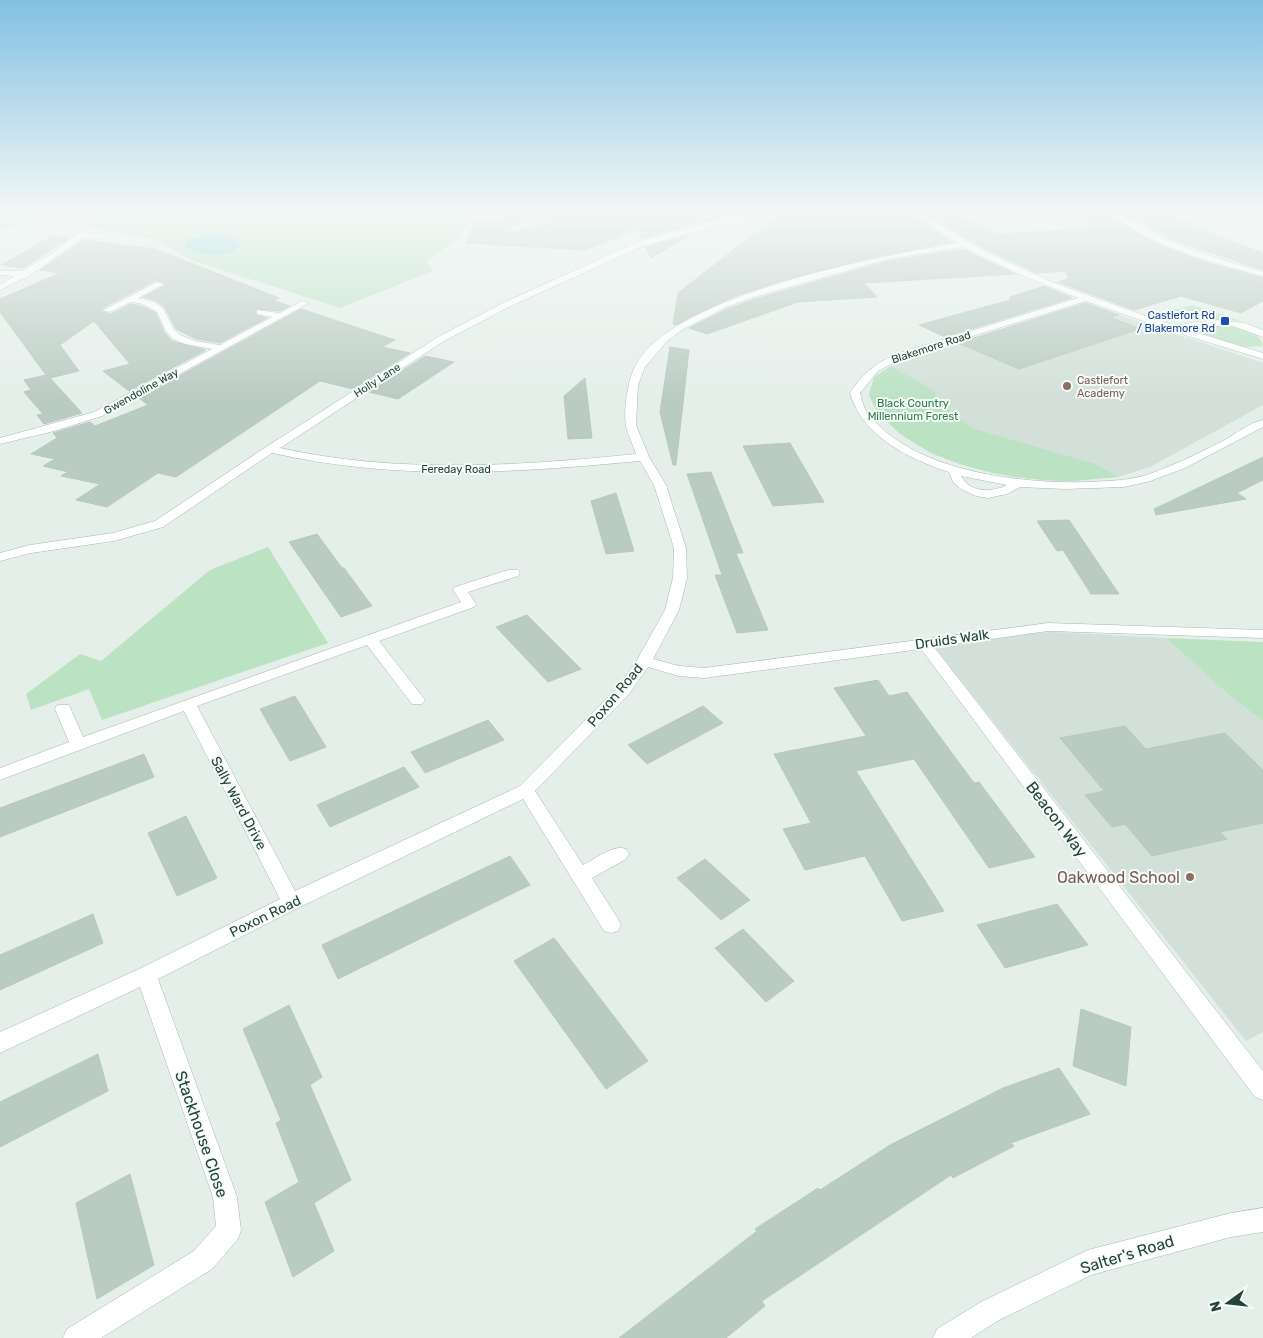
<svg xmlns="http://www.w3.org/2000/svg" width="1263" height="1338" viewBox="0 0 1263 1338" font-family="Rubik,sans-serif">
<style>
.built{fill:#d3e0d9}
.green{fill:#bce2c4}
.water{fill:#89d3d9}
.building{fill:#bacbc3;stroke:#b6cac0;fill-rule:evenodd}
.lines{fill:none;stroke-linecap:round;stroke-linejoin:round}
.minor-casing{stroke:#a7b8b1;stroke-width:1}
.tertiary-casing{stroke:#a7b8b1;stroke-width:1}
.secondary-casing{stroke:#a2bcb1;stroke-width:1}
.minor{fill:#fff;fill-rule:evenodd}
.tertiary{fill:#fff;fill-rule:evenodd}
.secondary{fill:#fff;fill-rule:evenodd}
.transit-dot{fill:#1a4fb4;stroke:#f6fbf8;stroke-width:2}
.education-dot{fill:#8d6e63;stroke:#f6fbf8;stroke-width:2}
.labels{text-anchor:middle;stroke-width:4;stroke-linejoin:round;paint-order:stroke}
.far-transit-label{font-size:11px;fill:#164399;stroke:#f6fbf8;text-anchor:end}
.far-street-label{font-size:11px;fill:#224438;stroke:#f6fbf8}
.far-education-label{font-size:11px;fill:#785e54;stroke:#f6fbf8;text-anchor:start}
.far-park-label{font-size:11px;fill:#277f43;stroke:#f6fbf8}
.street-label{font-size:14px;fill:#224438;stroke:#f6fbf8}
.near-street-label{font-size:16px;fill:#224438;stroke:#f6fbf8}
.near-education-label{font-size:16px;fill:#785e54;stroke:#f6fbf8;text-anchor:end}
</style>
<rect width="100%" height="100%" fill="#e5efea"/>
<g class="built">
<polygon points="1082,303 1263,363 1263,405 1150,467 1118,477 1070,481 1024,477 963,465 932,454 900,434 876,411 869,395 874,377 891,366"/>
<polygon points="1053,632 1166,638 1230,696 1263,721 1263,1032 1246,1041 936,649 1021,633"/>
</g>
<g class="green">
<polygon points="0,213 479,213 454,241 426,261 433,271 340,308 191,260 153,239 106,231 86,224 86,218 59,218 0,230"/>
<polygon points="1193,305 1241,321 1194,319 1163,321 1147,316"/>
<path d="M 1207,326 C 1224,326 1258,324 1263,346 L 1243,347 L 1199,335 L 1196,330 L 1199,327 Z"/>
<path d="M 891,366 L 933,390 L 941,404 L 972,428 L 1095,464 L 1118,477 C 1102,478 1087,480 1071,481 C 1006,482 899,460 869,395 L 874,377 Z"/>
<polygon points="268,547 328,643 102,720 89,689 31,710 26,694 80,654 101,661 210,570"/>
<polygon points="1166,638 1263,642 1263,721 1230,696"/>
</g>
<path class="water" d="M 212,234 L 228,236 L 238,240 L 240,247 C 223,259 203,256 184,247 L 187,240 Z"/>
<g class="building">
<path d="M 510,213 L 725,213 L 716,218 L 642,239 L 637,229 L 585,250 L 466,243 L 476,221 L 505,219 L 504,215 L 511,215 ZM 549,216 L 553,220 L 551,223 L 513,232 L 507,229 L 509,226 Z"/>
<polygon points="781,213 911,213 952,242 880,256 781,281 733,297 690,317 677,325 673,324 678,293"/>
<polygon points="923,213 957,213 999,234 1092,228 1073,213 1111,213 1124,225 1160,245 1205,262 1263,278 1263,301 1241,313 1181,296 1134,310 1058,282 1068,279 1066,271 1037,273 985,249"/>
<polygon points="1122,213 1169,213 1212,234 1263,253 1263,270 1175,241"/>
<polygon points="52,236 69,238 23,268 1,265"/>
<polygon points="687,236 651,258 646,247"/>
<polygon points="83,240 156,249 279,298 273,300 290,306 280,311 256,309 256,315 267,318 220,343 196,339 176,329 164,306 154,300 143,297 166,285 156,280 102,308 101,311 111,314 131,304 142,306 156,313 164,332 172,341 206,350 129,391 103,371 130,364 94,321 60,345 79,371 50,378 82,413 44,424 37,415 43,414 24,392 31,390 24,380 46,375 0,312 0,299 60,273 40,270"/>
<polygon points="963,249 1015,274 864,283 877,297 798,302 707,334 689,328 727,309 755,299 888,261"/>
<polygon points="1044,286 1072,298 945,337 919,325 1010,300 1010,297"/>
<polygon points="1086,303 1119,315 1110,317 1140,329 1019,369 958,343"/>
<polygon points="301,309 395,340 382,347 410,353 353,389 320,381 176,477 158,473 107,507 76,500 100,484 61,476 68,472 43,466 55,459 31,454 57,438 53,433 90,422 95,426 148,405 139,398"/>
<polygon points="670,347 689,350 676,465 673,465 660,412"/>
<polygon points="425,356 454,362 398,399 369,392"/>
<polygon points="585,378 592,438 568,439 564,396"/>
<polygon points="790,443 824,502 773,506 743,446"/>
<polygon points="1263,457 1263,480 1237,493 1246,499 1156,515 1154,509"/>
<polygon points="711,472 743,553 736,553 768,630 737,633 715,575 722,575 687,474"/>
<polygon points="616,493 634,551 606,554 591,501"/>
<polygon points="1069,520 1119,594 1091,594 1063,550 1057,551 1037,521"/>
<polygon points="317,534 342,568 344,568 372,606 341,617 289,542"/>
<polygon points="527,615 581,669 548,682 496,627"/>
<polygon points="878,680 889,696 907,692 974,783 979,782 1035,857 989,868 914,759 856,771 944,911 902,921 865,856 805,870 783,829 811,823 774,754 866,736 834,688"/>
<polygon points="295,696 326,747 290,761 260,709"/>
<polygon points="703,706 723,723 647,764 628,745"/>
<polygon points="488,720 504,740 425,773 411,752"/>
<polygon points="1125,726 1146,749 1225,733 1263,770 1263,823 1220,832 1227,839 1152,856 1125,824 1112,827 1085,795 1104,791 1060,738"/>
<polygon points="144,754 154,777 0,837 0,808"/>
<polygon points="404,767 419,787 330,827 317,805"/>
<polygon points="186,816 217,878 177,896 148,833"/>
<polygon points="510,856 530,885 338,979 322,945"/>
<polygon points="705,859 750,900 721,920 677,878"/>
<polygon points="1057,904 1088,945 1005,968 977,925"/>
<polygon points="93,914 103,943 0,990 0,955"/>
<polygon points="743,929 794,981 766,1002 715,948"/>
<polygon points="554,938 648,1061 606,1089 514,961"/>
<polygon points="289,1005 322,1077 310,1085 351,1180 314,1203 334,1251 293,1277 265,1202 299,1182 276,1123 281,1120 243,1029"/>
<polygon points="1081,1009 1131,1027 1126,1086 1073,1066"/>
<polygon points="98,1054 108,1091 0,1147 0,1102"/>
<polygon points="1059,1068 1090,1114 1011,1143 1014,1146 953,1178 951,1175 762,1301 765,1306 726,1338 619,1338 757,1231 755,1229 818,1188 820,1190 890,1145 1003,1088"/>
<polygon points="130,1174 154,1265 97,1299 76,1203"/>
</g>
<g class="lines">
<defs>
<g id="minor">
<path d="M 755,213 L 767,213 L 643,246 L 511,306 L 444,341 L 280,448 C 398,474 517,466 636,454 C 633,445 628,435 626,426 C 623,410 628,380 635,366 C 673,294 881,256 957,243 L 913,213 L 920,213 L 984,251 L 1052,282 L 1123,308 L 1176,326 L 1195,322 L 1220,320 L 1245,323 L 1263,330 L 1263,337 L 1233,326 L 1207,326 L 1185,329 L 1263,353 L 1263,359 L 1172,331 L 1086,301 L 905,357 L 878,371 L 860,393 C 862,399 863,406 866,411 C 909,471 1019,484 1086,482 C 1106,481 1124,481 1143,476 C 1171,467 1197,454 1223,441 C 1235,434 1249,423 1263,420 L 1263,427 L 1185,468 L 1150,481 L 1124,487 L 1065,489 L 1020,487 L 1007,494 L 988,498 L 976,496 L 961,489 L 953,482 L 949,472 C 909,459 862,436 850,393 C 863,373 877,362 899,353 L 1078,298 L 1012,271 L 963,247 L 888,259 L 754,297 L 726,307 L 682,330 L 667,341 L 645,367 L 638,385 L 636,425 L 649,457 L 666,485 L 686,548 L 687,578 L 679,610 L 653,659 L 679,666 L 704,668 L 1048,623 L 1263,630 L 1263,638 L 1048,631 L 934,647 L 1263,1071 L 1263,1100 L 1255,1097 L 921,649 L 704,678 L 679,676 L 648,667 L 629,694 L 535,791 L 583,865 C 596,859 613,844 626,849 L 629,854 L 626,859 L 592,878 L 618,919 L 621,925 L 618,931 L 611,933 L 604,931 L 523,799 L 298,908 L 158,979 L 237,1197 L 241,1230 L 238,1239 L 212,1269 L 101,1338 L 63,1338 L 67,1329 L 194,1251 L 216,1226 L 213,1197 L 140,987 L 0,1053 L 0,1032 L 139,969 L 280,899 L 184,711 L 0,780 L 0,768 L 69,742 L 55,709 L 57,705 L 69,705 L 83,737 L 461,602 L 453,590 L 455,587 L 508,570 L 518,570 L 520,573 L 518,576 L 468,592 L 476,604 L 474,607 L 379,641 L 422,696 L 425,700 L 422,704 L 412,704 L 367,645 L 197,706 L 295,891 L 520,786 L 619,686 L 637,660 L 665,610 L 673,578 L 674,548 L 654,485 L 640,461 C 511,473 399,481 272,453 L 163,527 L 114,541 L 31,553 L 0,561 L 0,553 L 30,545 L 113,533 L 155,521 L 266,447 L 438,337 L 505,302 L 637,242 L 707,222 ZM 961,476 L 1007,485 C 991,493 970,493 961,476 Z"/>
<polygon points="549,218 551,221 513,230 509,228"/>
<polygon points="86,228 93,230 89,234 105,234 109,236 105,238 83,238 29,276 0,290 0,285 14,276 0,275 0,271 22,271 54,252"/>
<polygon points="157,282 164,284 138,298 154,302 163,308 174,330 180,335 195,341 220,345 272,317 257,314 257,310 280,313 302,301 309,303 102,416 54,431 0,444 0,438 94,412 212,349 185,344 173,339 166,331 157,312 143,304 131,302 110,312 103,310"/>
</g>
<path id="tertiary" d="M 1113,213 C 1125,213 1136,223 1147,229 C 1183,250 1223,260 1263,272 L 1263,276 C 1225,267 1137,242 1113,213 Z"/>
<polygon id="secondary" points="1263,1208 1263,1232 1231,1237 1091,1275 999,1320 971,1338 933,1338 937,1329 981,1302 1088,1250 1231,1213"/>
</defs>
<use href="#minor" class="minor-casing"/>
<use href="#tertiary" class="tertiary-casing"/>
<use href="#secondary" class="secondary-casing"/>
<use href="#minor" class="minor"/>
<use href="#tertiary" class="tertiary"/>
<use href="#secondary" class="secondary"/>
</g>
<linearGradient id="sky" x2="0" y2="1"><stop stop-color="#82c0e2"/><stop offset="0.53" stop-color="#f3f8f6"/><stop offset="1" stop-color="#f3f8f6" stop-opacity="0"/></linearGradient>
<rect width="1263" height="400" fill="url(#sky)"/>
<rect class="transit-dot" x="1220" y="316" width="10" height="10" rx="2.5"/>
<g class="education-dot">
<circle cx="1067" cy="386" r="5"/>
<circle cx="1190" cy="877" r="5"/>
</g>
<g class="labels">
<g class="far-transit-label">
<text x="1215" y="319">Castlefort Rd<tspan x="1215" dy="13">/ Blakemore Rd</tspan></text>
</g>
<g class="far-street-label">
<text transform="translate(931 347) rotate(-18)" y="4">Blakemore Road</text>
<text transform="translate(377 380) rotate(-33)" y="4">Holly Lane</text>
<text transform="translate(141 391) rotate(-29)" y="4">Gwendoline Way</text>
<text x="456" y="473">Fereday Road</text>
</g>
<g class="far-education-label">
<text x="1077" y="384">Castlefort<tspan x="1077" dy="13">Academy</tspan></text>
</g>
<g class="far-park-label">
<text x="913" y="407">Black Country<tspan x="913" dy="13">Millennium Forest</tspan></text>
</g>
<g class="street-label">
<text transform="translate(952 639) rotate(-8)" y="5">Druids Walk</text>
<text transform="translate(615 695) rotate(-50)" y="5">Poxon Road</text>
<text transform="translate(239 803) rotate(62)" y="5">Sally Ward Drive</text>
<text transform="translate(265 916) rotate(-26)" y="5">Poxon Road</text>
</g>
<g class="near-street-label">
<text transform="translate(1057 819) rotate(53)" y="6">Beacon Way</text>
<text transform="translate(202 1134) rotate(71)" y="6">Stackhouse Close</text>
<text transform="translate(1127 1254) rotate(-17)" y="6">Salter's Road</text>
</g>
<g class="near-education-label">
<text x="1180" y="883">Oakwood School</text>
</g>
</g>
<g transform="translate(1228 1303) rotate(255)" stroke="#f6fbf8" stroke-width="4" paint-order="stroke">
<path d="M0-4L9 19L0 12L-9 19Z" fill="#224438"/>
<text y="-8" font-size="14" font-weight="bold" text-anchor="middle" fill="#224438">N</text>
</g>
</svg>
